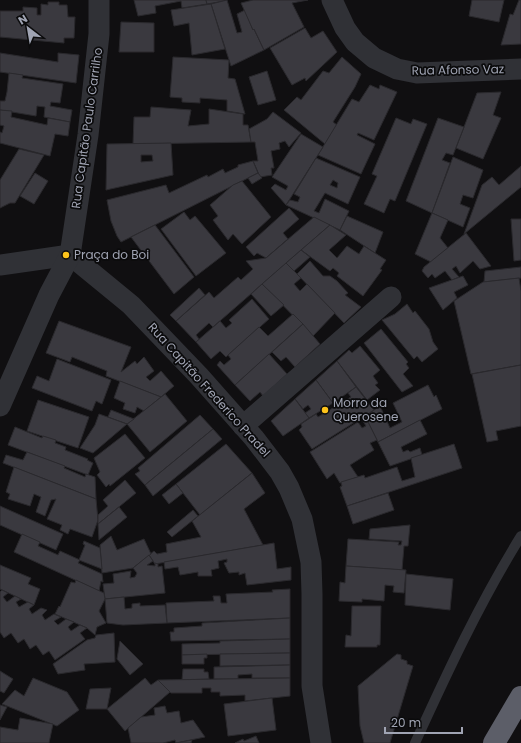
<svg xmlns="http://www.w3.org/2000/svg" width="521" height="743" viewBox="0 0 521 743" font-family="Poppins,sans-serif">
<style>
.building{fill:#3a393f;stroke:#2a292d;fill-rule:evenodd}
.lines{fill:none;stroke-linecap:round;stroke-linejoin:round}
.lane{stroke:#303136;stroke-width:10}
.street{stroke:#303136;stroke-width:21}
.highway{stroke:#5c5e68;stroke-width:22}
.poi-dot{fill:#fdc31b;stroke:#0b0b0c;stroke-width:1.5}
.labels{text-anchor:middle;stroke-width:3.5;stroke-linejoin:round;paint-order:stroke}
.street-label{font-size:12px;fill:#a0a4b3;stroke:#0b0b0c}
.poi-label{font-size:12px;fill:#a0a4b3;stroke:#0b0b0c;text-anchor:start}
</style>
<rect width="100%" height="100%" fill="#100f11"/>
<g class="building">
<polygon points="134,0 206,0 207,4 182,8 181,1 155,6 156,13 138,16"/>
<polygon points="206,0 223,0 224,1 207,4"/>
<polygon points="227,0 237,33 242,32 237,14 245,10 253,30 254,29 264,50 231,66 211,4"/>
<polygon points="253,0 308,0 292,3 304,27 264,50 254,29 253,30 241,3"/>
<polygon points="472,0 504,0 499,22 469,16"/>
<polygon points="519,0 521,0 521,44 501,45 510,14 513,15"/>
<polygon points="48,2 59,2 59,5 67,5 68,17 75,17 74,38 64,38 64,43 0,37 0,11 23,11 23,7 37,8 37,15 41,15 41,4 48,5"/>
<polygon points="211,4 225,49 192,55 189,23 174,26 171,10"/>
<polygon points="121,22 154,23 154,52 119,52"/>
<polygon points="305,28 311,38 323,31 337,52 306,81 305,78 292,85 270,48"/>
<polygon points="0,53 58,62 58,53 79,55 76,83 0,72"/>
<polygon points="173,57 229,60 228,78 235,79 245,114 227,111 227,100 200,98 200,103 182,102 182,98 170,97"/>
<polygon points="342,57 361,74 355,87 333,122 337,125 325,144 284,110 297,97 301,100 323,71 329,73"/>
<polygon points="267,71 276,100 258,105 249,77"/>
<polygon points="9,73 23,75 22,78 63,84 60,103 51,102 50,106 72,110 70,122 44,117 45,107 37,106 36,116 0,110 0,101 5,101 7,92"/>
<polygon points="370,85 379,89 380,85 397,92 374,140 358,133 357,135 375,144 361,174 318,155 352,99 359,102"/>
<polygon points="501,92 493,115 501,118 483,159 456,148 477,93"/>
<polygon points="151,107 191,110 188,126 209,124 209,109 243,114 243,125 248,125 251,142 133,144 134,117 150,117"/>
<polygon points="0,110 12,111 11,117 47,125 48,118 70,122 68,136 55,134 50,156 0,143 0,132 2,133 4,126 0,125"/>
<polygon points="273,112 301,133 289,147 285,141 279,143 280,149 271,151 274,168 271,168 272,175 260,177 253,161 258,161 255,142 251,142 249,129 267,119"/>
<polygon points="396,118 411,124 413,119 427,124 395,201 390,199 384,213 364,204 377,176 372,174"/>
<polygon points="438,118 464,127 453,155 446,153 442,160 450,163 432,213 406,201"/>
<polygon points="301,134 323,147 286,205 271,188 275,184 286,190 288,186 272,177"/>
<path d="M 171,143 L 173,175 L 106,190 L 107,144 ZM 141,155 L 152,155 L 153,161 L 141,162 Z"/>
<polygon points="19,149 44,155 15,203 10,203 0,208 0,180"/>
<polygon points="453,157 483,170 473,198 463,195 460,204 470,208 463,227 432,213"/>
<path d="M 316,158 L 360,177 L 348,204 L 325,193 L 314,211 L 319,213 L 325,199 L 349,211 L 340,230 L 286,205 L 290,200 L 298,202 L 300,197 L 294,194 ZM 333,180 L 338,183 L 337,188 L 330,185 Z"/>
<polygon points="253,161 258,173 121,242 117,236 111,221 107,200 166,185 169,193 207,175 208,177 223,169 225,173 238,167 238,165"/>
<polygon points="521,166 521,187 464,234 482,185 492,177 499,185"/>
<polygon points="35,173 48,181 34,204 20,196"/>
<polygon points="258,173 262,178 252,184 248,178"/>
<polygon points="242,181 271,217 242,244 233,234 228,240 213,220 218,216 210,205 233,185"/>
<polygon points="289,208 299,219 283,233 288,239 266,258 257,253 254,256 246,247"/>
<polygon points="184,212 190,220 195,216 226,253 196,276 161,229"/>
<polygon points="432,213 448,220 440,238 448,248 431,262 415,254"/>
<polygon points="347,216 383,232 375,253 340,230"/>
<polygon points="314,217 330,225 213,327 209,323 196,335 199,339 196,342 176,321 209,292 214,298 238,277 241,280 253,269 246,261 266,258"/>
<polygon points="511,219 521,219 521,260 514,261"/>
<polygon points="155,225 194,277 174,294 131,237"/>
<polygon points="330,225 346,235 329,250 337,258 347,246 359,254 364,246 386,260 380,269 382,270 363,296 337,276 339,273 333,268 330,271 301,250"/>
<polygon points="466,233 491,266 480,269 473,261 460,273 456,266 452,269 459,277 452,280 445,271 435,278 432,274 428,278 422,271 424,267"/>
<polygon points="301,250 310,257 294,271 286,263"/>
<polygon points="310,261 323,276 330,276 337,281 348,293 345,295 361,307 344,323 297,274"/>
<polygon points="286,263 301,278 294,284 300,291 307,284 335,313 313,336 262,284"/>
<polygon points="521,267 521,278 484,282 485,271"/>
<polygon points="463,276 468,285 454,292 457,298 443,310 429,288"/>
<polygon points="519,278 521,291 521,365 471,374 454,301 483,282"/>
<polygon points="262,284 284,305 271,316 251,294"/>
<polygon points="199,288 205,295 176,321 170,315"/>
<polygon points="252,299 269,319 226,357 220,351 211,359 196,342 220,321 226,328 232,323 229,320"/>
<polygon points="407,304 413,313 415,311 429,329 433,342 438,349 422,362 417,356 414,359 382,320 395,314"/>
<polygon points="293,314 303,324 235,385 217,365 220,361 224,365 231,359 228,355 259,327 268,336"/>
<polygon points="59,321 131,347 121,372 135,361 137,364 144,357 154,371 146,377 150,381 161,371 174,386 161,397 106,376 107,371 72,357 70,362 46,353"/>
<polygon points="303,324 320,344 295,367 286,357 281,361 272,352"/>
<polygon points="381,329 408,362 406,364 409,368 403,374 413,386 402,392 364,343"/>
<polygon points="360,346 380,370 373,376 378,383 375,385 380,390 367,400 337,361 349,350 352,353"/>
<polygon points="269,354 287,374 263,396 260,392 250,401 235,385"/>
<polygon points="57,359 111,380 102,404 96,401 92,411 32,388 37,376 49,381"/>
<polygon points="337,361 356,387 333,403 316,380"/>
<polygon points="521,365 521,426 496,431 498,440 487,442 472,374"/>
<polygon points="316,380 333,403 309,418 305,413 311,409 308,405 303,409 295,399"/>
<polygon points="120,381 161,397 144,411 137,407 135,413 123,409 125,403 114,398"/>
<polygon points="428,385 434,397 436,395 442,409 378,442 365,416 380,406 390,428 402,422 393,403"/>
<polygon points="356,387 374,410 312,449 299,430 302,427 301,424 316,414 318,417 351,397 348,393"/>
<polygon points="165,394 187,421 150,452 127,424"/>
<polygon points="295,399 309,418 283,436 271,421"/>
<polygon points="38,400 89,417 78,448 27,431"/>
<polygon points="111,410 134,419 127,424 108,417"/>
<polygon points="99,414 127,424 93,453 80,448 95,425"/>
<polygon points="200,415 213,429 145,485 135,474 140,471 138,468"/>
<polygon points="365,416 377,440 370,443 374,450 350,465 358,477 340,483 334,473 327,479 310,452 358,422 362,428 366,426 361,418"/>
<polygon points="420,420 427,434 401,447 403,452 408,450 410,452 420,448 422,455 390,466 378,442"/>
<polygon points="15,427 42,438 43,436 56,440 55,443 66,447 65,450 88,459 87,460 93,463 88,475 8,445"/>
<polygon points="213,429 222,439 153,496 145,485"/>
<polygon points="125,434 145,458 110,486 109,484 106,487 97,475 100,472 94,458"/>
<polygon points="226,444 252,473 200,515 176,484"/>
<polygon points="454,444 462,468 347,506 340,487 342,486 341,482 364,475 365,478 397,467 402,481 415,477 411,458"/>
<polygon points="27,452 65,466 64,468 85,477 86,474 95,477 96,499 3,463 6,455 23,460"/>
<polygon points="14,467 96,499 98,520 92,537 70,529 68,534 60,530 62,525 47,519 56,499 51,500 45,516 36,512 41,497 34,494 30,506 8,499 10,494 6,492"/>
<polygon points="252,473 265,493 244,509 263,545 155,564 149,555 154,551 157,554 167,552 166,544 201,537 192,521"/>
<polygon points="125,480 136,493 98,524 98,515 108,506 103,500"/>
<polygon points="176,484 183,493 169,504 162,495"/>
<polygon points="388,493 394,510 353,524 347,506"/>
<polygon points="0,506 63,534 56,550 0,525"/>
<polygon points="119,507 127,517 99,540 98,524"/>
<polygon points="193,510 198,516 172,537 167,532"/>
<polygon points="410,525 408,546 404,546 402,570 346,566 348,539 399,542 398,545 401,545 402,541 369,539 370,529"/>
<polygon points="22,534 40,542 38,546 58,555 60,551 80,560 78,563 102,574 103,582 101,581 99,591 14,552"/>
<polygon points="111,536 117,550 144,539 151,554 133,568 102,573 100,545"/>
<polygon points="84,541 100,548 102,569 79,560 85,545 83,544"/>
<polygon points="274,543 277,569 291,567 291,580 247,585 245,573 239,575 239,572 229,573 224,563 227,562 227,559 218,561 219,568 211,570 212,576 198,576 198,572 180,575 178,567 165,569 164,562"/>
<polygon points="149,555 153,561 147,565 155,566 155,563 158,564 158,567 162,566 165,593 105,599 103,584 114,583 113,574 131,571 130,578 135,577 137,573 133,568"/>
<polygon points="0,565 31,578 28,584 40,589 34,605 0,589"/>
<polygon points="346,566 406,570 404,593 393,592 394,586 385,585 384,601 362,599 362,602 339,601 340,582 345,583"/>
<polygon points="406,574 453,579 450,610 405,605"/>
<polygon points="76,580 104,593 105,599 99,611 106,623 97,627 95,635 87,628 55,614 59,606 60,607 71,582 75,583"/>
<polygon points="290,589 290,618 167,623 166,603 214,601 213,596 220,596 221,603 227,603 226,594 273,592 272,590"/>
<polygon points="2,590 8,593 3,597 7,602 15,596 21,599 16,602 19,607 28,602 34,605 29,609 32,614 41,608 47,610 42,615 45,620 54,614 61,617 54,621 58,625 66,619 74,622 68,627 71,631 80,625 87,628 80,633 85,639 55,660 49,651 43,655 36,645 30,649 24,639 18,643 11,633 4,638 0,632 0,592"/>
<polygon points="124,597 125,609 132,608 132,604 140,603 140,606 165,605 167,623 123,625 107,623 105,599"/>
<polygon points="352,606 381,606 380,645 377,645 377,647 345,647 346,635 351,636"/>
<polygon points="290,618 290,639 171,641 170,632 174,632 174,628 202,626 202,623"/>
<polygon points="114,633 115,662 84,664 85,670 58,674 53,664 87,640 95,638 96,635"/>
<polygon points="290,639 290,653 182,655 182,644 220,643 220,641"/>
<polygon points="120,641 143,664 130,675 117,659"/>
<polygon points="290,653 290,665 220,666 220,654"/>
<polygon points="207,654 207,658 204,658 204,664 182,664 182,655"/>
<polygon points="397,654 401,655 401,659 407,661 407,664 413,666 390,743 364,743 360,726 358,686"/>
<polygon points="290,665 290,678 252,678 252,674 238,675 238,679 214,679 214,667"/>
<polygon points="183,669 204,669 204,672 208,672 209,679 182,680"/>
<polygon points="0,671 13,679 4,693 0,691"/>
<polygon points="33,678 67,692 79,710 57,726 2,704 15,690 24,696"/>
<polygon points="145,678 151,685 158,680 170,692 125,731 107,709"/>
<polygon points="290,678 290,696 245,701 245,695 220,696 220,692 211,692 211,688 202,688 202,693 171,693 158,680"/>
<polygon points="111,688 107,709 86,709 90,689"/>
<polygon points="272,698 276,730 228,736 224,704"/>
<polygon points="0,705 7,707 0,720"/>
<polygon points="165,706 167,713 179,711 181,723 193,720 205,737 176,743 175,740 163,743 131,743 128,728 141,717 155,715 154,708"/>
<polygon points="20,718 53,724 49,743 0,743 0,727 18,730"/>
<polygon points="256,736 259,743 235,743 243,739 244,741"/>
<polygon points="192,740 191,743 176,743"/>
</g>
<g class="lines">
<path class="lane" d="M 415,743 C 447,673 480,602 521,536"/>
<g class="street">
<polyline points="332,0 345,28 355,42 374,58 397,69 417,73 521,69"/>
<polyline points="70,255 131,305 199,376 254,438 280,472 289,488 302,519 311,562 312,594 312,686 321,743"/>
<polyline points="0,265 70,255"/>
<polyline points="0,406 49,295 70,255 88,135 99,34 99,0"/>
<polyline points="243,426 391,297"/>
</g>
<polyline class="highway" points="494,743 521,697"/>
</g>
<g class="poi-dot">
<circle cx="66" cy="255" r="4"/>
<circle cx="325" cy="410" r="4"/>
</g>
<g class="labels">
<g class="street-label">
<text transform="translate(458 70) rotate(-1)" y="4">Rua Afonso Vaz</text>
<text transform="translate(87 128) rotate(-82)" y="4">Rua Capitão Paulo Carrilho</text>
<text transform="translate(209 390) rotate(48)" y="4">Rua Capitão Frederico Pradel</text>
</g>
<g class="poi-label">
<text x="74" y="259">Praça do Boi</text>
<text x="333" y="407">Morro da<tspan x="333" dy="14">Querosene</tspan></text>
</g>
</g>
<g transform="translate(28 28) rotate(329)" stroke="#0b0b0c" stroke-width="3" paint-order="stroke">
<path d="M0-3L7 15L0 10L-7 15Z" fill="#a0a4b3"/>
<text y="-6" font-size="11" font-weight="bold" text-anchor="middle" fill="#a0a4b3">N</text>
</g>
<path d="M385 727v6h77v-6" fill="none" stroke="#a0a4b3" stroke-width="2"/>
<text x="391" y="727" font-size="12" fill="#a0a4b3" stroke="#0b0b0c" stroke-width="3" paint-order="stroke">20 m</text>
</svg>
